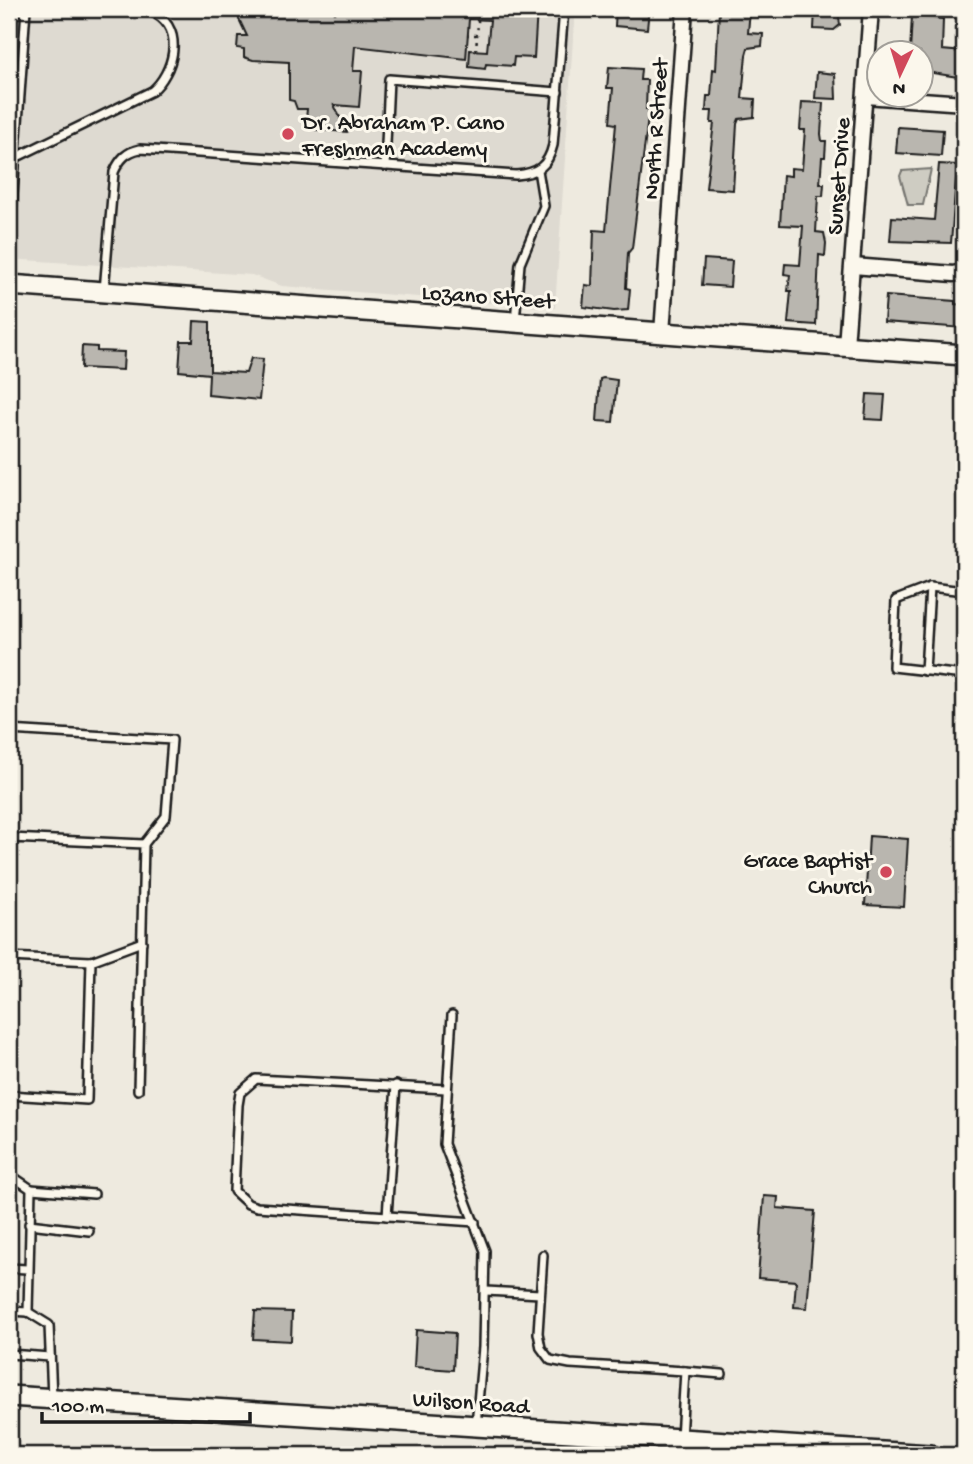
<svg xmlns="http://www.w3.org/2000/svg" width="973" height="1464" viewBox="0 0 973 1464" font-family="'Gochi Hand',sans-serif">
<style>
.built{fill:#dedad1}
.green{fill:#ceccc2;stroke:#75746f;stroke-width:2}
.building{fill:#b9b6af;stroke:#1c1c1c;stroke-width:2}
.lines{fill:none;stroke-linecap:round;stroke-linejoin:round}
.lane-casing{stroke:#1c1c1c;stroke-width:12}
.street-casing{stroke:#1c1c1c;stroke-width:19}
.secondary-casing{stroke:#1c1c1c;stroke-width:24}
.path{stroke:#1c1c1c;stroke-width:2.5;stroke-dasharray:2 5;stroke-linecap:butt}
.lane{stroke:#fbf7ec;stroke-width:7}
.street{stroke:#fbf7ec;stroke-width:14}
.secondary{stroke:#fbf7ec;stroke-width:19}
.poi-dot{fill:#d1495b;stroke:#fbf7ec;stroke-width:2.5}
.labels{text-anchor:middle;stroke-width:6;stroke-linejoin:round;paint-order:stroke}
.poi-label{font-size:23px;fill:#1c1c1c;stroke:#fbf7ec;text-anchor:start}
.street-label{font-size:23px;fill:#1c1c1c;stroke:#fbf7ec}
</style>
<rect width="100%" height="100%" fill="#eeeadf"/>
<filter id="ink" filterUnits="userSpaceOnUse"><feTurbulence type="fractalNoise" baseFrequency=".0143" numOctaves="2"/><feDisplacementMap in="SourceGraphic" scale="14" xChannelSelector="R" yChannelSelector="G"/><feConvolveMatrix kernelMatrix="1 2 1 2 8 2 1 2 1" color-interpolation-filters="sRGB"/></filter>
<g filter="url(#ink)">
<polygon class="built" points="9,9 575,9 555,308 282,286 252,275 9,259"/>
<polygon class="green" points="931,169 923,205 908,205 900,176 902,171"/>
<g class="building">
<polygon points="241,9 537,9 534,58 514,57 513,66 486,64 485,69 469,67 470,50 487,51 490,20 469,19 466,59 355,46 353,71 362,71 359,107 334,105 347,132 305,129 307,109 297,109 294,101 289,100 289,62 253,60 244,57 244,49 237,48 238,36 247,36 238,17 244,15"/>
<polygon points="616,9 649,9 647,29 615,26"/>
<polygon points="724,9 750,9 748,33 763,34 762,46 748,48 746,55 742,98 755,99 754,117 739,119 737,124 733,190 706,188 714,123 711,123 712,111 706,111 707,96 711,96 713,69 716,70 719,11"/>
<polygon points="815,9 838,9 840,25 834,30 814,29"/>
<polygon points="912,16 943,19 942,50 964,52 964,78 920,71 920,52 910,52"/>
<polygon points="609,67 641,69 640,80 647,80 646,109 649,109 632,248 628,253 626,288 630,289 628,310 614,311 583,307 585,285 592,286 594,230 606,231 616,124 610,123 613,88 607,88"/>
<polygon points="817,72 835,74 836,99 815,98"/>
<polygon points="802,102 823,103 821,134 822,141 826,141 825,157 822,157 820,184 824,184 823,196 818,196 816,232 824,233 826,243 825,256 819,255 816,325 788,323 791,291 788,291 790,275 784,274 785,264 800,265 803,226 780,225 783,175 791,176 791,168 802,169 805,130 800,130"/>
<polygon points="898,127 943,130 941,156 896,153"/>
<polygon points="939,164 957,165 951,243 890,241 892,217 934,220"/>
<polygon points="704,259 732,261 730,287 702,285"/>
<polygon points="886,296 955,301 955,304 964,305 964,328 884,322"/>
<polygon points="194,321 210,322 210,371 246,373 251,358 263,359 259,400 208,395 209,374 179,371 181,341 193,341"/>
<polygon points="82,346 97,347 97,351 124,352 123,370 81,368"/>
<polygon points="603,378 617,380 613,422 597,421 600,379"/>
<polygon points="867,394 885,395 883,420 865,419"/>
<polygon points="869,836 908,839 904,907 865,905"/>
<polygon points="764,1196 778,1197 777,1208 815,1211 807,1308 794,1307 796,1281 758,1278"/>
<polygon points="255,1311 292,1312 291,1341 253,1339"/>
<polygon points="416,1330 455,1333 453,1370 414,1367"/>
</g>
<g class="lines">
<defs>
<g id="lane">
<path d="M 15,158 L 152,91 C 173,73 185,31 156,14 C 145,8 129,10 117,9"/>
<polyline points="385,166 389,79 558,92"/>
<polyline points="9,251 26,9"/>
<path d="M 104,291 L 114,172 C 120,159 126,152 140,149 L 516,175 C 538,173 548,166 553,145 L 564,9"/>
<polyline points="515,321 520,264 544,206 538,170"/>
<polyline points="964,591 930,587 896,600 893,667 964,675"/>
<polyline points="925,671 930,587"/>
<polyline points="9,730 172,740 166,816 144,844"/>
<polyline points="9,870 10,838 144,844 138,1090"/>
<polyline points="9,957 91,961 142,942"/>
<polyline points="452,1015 444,1144 485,1251 483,1347 476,1425"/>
<polyline points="446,1089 256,1079 240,1093 238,1105 234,1191 248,1204 257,1207 475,1222"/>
<polyline points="9,1095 87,1100 91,961"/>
<polyline points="9,1174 31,1189 28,1312 49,1325 52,1398"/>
<polyline points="31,1189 94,1194"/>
<polyline points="387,1216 396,1085"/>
<polyline points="29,1224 89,1231"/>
<polyline points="543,1255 538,1333 541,1348 550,1360 570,1364 685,1371"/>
<polyline points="9,1268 27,1269"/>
<polyline points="486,1291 540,1294"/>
<polyline points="9,1311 28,1312"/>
<polyline points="9,1354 50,1357"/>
<polyline points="681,1438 685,1371 722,1374"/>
</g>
<g id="street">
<polyline points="865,96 964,103"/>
<polyline points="853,266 954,274 964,271"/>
<polyline points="662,333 685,9"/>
<polyline points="846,346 871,9"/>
</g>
<g id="secondary">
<polyline points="9,285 964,355"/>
<polyline points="9,1396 930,1455"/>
</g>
</defs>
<use href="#lane" class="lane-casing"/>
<use href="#street" class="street-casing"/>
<use href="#secondary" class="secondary-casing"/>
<g class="path">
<polyline points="335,14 335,9"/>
<polyline points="467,35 477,35"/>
<polyline points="476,50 479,9"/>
</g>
<use href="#lane" class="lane"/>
<use href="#street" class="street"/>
<use href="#secondary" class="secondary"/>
</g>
</g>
<g class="poi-dot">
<circle cx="288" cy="134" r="7"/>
<circle cx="886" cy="872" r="7"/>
</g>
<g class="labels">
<g class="poi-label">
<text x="302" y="129">Dr. Abraham P. Cano<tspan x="302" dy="26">Freshman Academy</tspan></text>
<text x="872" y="867" text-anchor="end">Grace Baptist<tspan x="872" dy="26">Church</tspan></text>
</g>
<g class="street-label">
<text transform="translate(654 129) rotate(-86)" y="8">North R Street</text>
<text transform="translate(837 176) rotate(-86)" y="8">Sunset Drive</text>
<text transform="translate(488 295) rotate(4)" y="8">Lozano Street</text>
<text transform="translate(471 1401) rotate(4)" y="8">Wilson Road</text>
</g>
</g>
<rect width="973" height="1464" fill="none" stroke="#fbf7ec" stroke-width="35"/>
<rect x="18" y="18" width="938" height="1429" fill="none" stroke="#1c1c1c" stroke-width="2.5" filter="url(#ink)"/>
<g transform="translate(900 74) rotate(184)"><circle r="33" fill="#fbf7ec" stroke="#a29f99" stroke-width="2"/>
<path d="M0-5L12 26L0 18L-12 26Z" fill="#d1495b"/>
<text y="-10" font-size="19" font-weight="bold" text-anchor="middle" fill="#1c1c1c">N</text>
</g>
<path d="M42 1412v10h208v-10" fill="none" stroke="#1c1c1c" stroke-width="3.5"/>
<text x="52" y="1412" font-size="21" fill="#1c1c1c" stroke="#fbf7ec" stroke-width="5" paint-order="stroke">100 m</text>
</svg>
